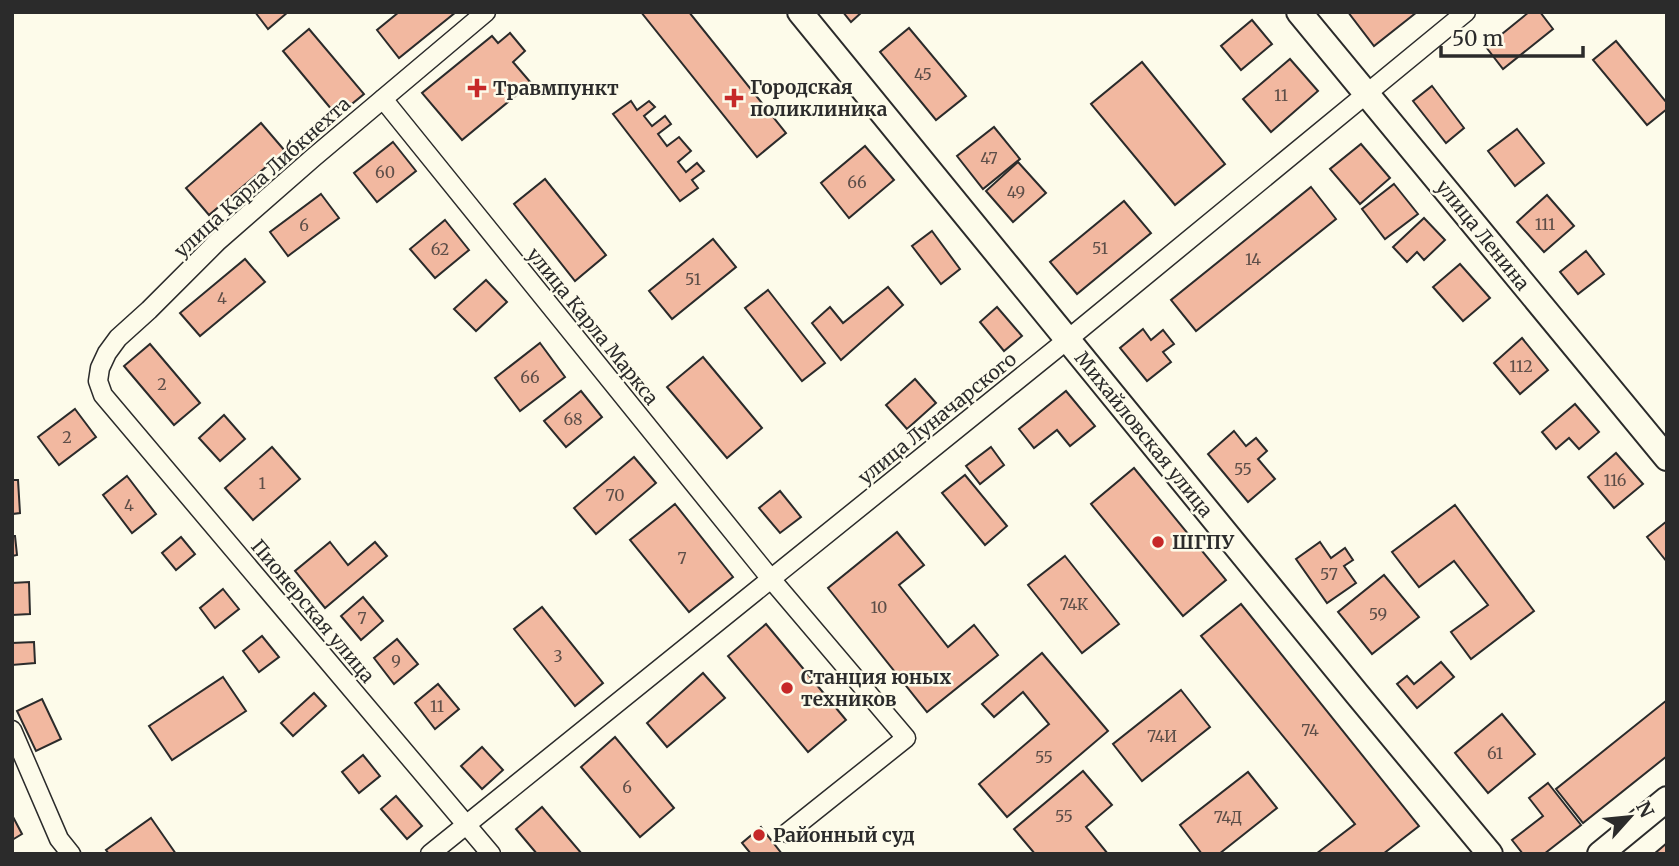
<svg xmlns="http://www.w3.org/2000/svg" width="1679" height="866" viewBox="0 0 1679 866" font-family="Merriweather,serif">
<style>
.building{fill:#f2b8a0;stroke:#2b2b2b;stroke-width:2}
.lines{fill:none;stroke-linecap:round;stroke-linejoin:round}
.street-casing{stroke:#2b2b2b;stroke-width:21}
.secondary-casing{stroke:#2b2b2b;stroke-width:28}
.street{stroke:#fdfbea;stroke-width:18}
.secondary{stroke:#fdfbea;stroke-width:24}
.poi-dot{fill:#c62828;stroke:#fdfbea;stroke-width:2.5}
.labels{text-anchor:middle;stroke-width:5;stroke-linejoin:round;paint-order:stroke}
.number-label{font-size:16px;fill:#5d4e48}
.poi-label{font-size:19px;font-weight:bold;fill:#2b2b2b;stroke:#fdfbea;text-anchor:start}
.street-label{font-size:19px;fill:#2b2b2b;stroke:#fdfbea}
</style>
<rect width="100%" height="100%" fill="#fdfbea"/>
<g class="building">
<polygon points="255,12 288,12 268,29"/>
<polygon points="399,12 456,12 399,58 377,30"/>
<polygon points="641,12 689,12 786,133 757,157"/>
<polygon points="843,12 862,12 851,22"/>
<polygon points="1348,12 1417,12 1374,46"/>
<polygon points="1529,12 1540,12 1553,29 1503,69 1486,47"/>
<polygon points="1252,20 1272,44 1241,70 1221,46"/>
<polygon points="909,28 966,96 936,120 880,52"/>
<polygon points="309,29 364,94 337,116 283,51"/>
<polygon points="510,33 525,51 513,62 531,83 462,140 422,93 492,36 498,43"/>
<polygon points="1616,41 1667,103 1667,109 1647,125 1593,60"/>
<polygon points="1290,59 1318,91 1271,132 1243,99"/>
<polygon points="1142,62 1225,164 1175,205 1091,104"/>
<polygon points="1432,86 1464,128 1446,143 1413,101"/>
<polygon points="631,101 637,110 649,101 655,107 644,116 652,126 665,116 671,124 658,134 667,146 679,137 691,151 678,162 686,172 697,163 704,171 692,180 698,188 680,201 613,114"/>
<polygon points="261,123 285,151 209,215 186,188"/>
<polygon points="994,127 1020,159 983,189 957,156"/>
<polygon points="1517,129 1544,163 1515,186 1488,151"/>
<polygon points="393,142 416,171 377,202 354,173"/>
<polygon points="1361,144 1390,178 1360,204 1330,169"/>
<polygon points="865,146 894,180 849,218 821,183"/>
<polygon points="1018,162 1046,193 1013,222 986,191"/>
<polygon points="545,179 606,255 575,281 514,204"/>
<polygon points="1394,184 1418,214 1385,239 1362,209"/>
<polygon points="1311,187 1336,219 1196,331 1171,300"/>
<polygon points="321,194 339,218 288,256 270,232"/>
<polygon points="1547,195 1574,226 1544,252 1517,222"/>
<polygon points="1124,201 1151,233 1077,294 1050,262"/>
<polygon points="1424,218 1445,240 1424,260 1417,252 1407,262 1393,247"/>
<polygon points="445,220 469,250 435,278 410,249"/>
<polygon points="932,231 960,269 941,284 912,246"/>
<polygon points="713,239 736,267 672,319 649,291"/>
<polygon points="1586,251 1604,274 1578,294 1560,272"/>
<polygon points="245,259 265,282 200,336 180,313"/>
<polygon points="1460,264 1490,298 1463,321 1433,287"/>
<polygon points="486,280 507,302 476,331 454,309"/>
<polygon points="888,287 903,305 841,360 812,323 830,307 843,323"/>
<polygon points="768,290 825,363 802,381 745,308"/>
<polygon points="997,307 1022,336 1004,351 980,322"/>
<polygon points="1143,329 1151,340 1163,330 1174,344 1163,352 1171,362 1147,381 1120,348"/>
<polygon points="1522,338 1548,370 1520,394 1494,363"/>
<polygon points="540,343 565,377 520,411 495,378"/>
<polygon points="150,344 200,403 174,425 124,366"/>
<polygon points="703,357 762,428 727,458 667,387"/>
<polygon points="915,379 936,403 907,429 886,405"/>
<polygon points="581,391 602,417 566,447 544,421"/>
<polygon points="1066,391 1095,426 1070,446 1057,430 1034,448 1019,429"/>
<polygon points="1575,404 1599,432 1579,449 1569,438 1556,449 1542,432"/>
<polygon points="75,409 96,437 59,465 38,437"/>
<polygon points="224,415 245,439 220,461 199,438"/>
<polygon points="1234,431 1246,446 1256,438 1267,451 1258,459 1275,479 1248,502 1208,454"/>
<polygon points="272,447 300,479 253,520 225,488"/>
<polygon points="991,447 1004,465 980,484 966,466"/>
<polygon points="1616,453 1643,484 1614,508 1588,477"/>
<polygon points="634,457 656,483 596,534 574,508"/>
<polygon points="1134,468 1226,580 1183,616 1091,504"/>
<polygon points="965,475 1007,526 985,545 942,493"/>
<polygon points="127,476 156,514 132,533 103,495"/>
<polygon points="12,480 18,480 20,513 12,514"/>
<polygon points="780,491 801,517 780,533 759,508"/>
<polygon points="675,504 733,577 689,612 630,540"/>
<polygon points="1455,505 1534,611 1471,659 1451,632 1488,605 1454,561 1419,587 1392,552"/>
<polygon points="1667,521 1667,562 1647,537"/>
<polygon points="897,532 924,565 899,585 948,647 974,625 998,655 927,712 828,588"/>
<polygon points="12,536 15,536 17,555 12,556"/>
<polygon points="181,537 195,554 176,570 162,553"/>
<polygon points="330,542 348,565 375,542 387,556 325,608 295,571"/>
<polygon points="1320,542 1331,558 1345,548 1353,560 1344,566 1356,583 1327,603 1296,559"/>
<polygon points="1065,556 1119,624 1082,653 1028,585"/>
<polygon points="1384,575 1419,617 1372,654 1338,612"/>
<polygon points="29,582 30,614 12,615 12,583"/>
<polygon points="223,589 239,609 215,628 200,608"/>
<polygon points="363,597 383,621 361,640 341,616"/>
<polygon points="1241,604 1419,826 1383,854 1316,854 1355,824 1201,636"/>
<polygon points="542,607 603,683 575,706 514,629"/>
<polygon points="766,624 846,720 808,752 728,656"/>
<polygon points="262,636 279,657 259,672 243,651"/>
<polygon points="397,639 418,664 394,684 374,658"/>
<polygon points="34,642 35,663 12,665 12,643"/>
<polygon points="1042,653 1108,731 1007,817 979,784 1049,724 1023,692 994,717 982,704"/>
<polygon points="1441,662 1454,677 1417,708 1397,684 1407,676 1414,684"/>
<polygon points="703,673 725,698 667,747 647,723"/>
<polygon points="223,677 246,711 172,760 149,726"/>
<polygon points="438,684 459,709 435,729 415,703"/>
<polygon points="1181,690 1210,727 1142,781 1113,744"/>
<polygon points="314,693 326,706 293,736 281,723"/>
<polygon points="42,699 61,739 36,751 17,711"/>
<polygon points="1667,700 1667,756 1583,823 1556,789"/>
<polygon points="1502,714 1535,754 1488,793 1455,753"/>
<polygon points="615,737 674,808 640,837 581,767"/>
<polygon points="482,747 503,770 482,789 461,766"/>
<polygon points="363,755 380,776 359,793 342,772"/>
<polygon points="1083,771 1112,805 1086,827 1108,854 1035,854 1014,829"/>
<polygon points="1248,772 1277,808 1219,854 1202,854 1180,825"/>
<polygon points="1548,783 1581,825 1544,854 1523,854 1512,840 1543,816 1529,798"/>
<polygon points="396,796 422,826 407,839 381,809"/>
<polygon points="542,807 582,854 537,854 516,829"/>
<polygon points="12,815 22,834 12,840"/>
<polygon points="151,818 176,854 109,854 106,850"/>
<polygon points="761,827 782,854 751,854 742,843"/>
<polygon points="1667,843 1667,854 1654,854"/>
</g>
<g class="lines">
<defs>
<g id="street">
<polyline points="486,12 314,157 218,241 149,310 118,338 107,353 100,368 98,381 103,395 491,854"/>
<polyline points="383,99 771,579 906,738 787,833"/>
<polyline points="12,730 59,839 71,854"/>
<polyline points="430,854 1067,340 1466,12"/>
</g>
<g id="secondary">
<polyline points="800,12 1357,694 1490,854"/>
<polyline points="1299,12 1667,458"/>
<polyline points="1600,854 1667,799"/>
</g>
</defs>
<use href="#street" class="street-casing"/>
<use href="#secondary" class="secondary-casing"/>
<use href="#street" class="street"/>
<use href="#secondary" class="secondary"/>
</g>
<g class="poi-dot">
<path d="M473.5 77.5h7v7h7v7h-7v7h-7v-7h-7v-7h7z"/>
<path d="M730.5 87.5h7v7h7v7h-7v7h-7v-7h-7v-7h7z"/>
<circle cx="1158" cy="542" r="7"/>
<circle cx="787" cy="688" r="7"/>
<circle cx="759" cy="835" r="7"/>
</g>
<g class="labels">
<g class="number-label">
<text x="923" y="80">45</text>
<text x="1281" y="101">11</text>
<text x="989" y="164">47</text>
<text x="385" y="178">60</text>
<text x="857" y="188">66</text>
<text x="1016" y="198">49</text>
<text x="1545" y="230">111</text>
<text x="304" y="231">6</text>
<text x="1100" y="254">51</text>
<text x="440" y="255">62</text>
<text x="1253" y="265">14</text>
<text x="693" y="285">51</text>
<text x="222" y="304">4</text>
<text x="1521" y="372">112</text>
<text x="530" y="383">66</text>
<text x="162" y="390">2</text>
<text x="573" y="425">68</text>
<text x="67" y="443">2</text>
<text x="1243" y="475">55</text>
<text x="1615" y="486">116</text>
<text x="262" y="489">1</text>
<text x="615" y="501">70</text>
<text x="129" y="511">4</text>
<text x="682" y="564">7</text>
<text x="1329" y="580">57</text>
<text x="1074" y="610">74К</text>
<text x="879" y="613">10</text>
<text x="1378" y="620">59</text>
<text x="362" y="624">7</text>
<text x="558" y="662">3</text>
<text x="396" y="667">9</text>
<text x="437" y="712">11</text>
<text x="1310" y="736">74</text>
<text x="1162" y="742">74И</text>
<text x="1495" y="759">61</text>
<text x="1044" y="763">55</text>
<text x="627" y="793">6</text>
<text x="1064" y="822">55</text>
<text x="1228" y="823">74Д</text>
</g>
<g class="poi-label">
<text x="750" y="94">Городская<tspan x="750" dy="22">поликлиника</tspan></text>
<text x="493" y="95">Травмпункт</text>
<text x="1172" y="549">ШГПУ</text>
<text x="801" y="684">Станция юных<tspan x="801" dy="22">техников</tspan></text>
<text x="773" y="842">Районный суд</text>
</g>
<g class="street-label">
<text transform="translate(262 177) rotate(-42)" y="7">улица Карла Либкнехта</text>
<text transform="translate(1483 235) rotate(51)" y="7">улица Ленина</text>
<text transform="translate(593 326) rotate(51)" y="7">улица Карла Маркса</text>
<text transform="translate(937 418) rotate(-39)" y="7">улица Луначарского</text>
<text transform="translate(1144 434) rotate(51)" y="7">Михайловская улица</text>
<text transform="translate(313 611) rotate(50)" y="7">Пионерская улица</text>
</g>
</g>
<rect width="1679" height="866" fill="none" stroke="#2b2b2b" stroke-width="28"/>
<g transform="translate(1630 817) rotate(63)" stroke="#fdfbea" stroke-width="5" paint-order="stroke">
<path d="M0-5L12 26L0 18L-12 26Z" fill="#2b2b2b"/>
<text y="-10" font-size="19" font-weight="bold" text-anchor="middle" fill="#2b2b2b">N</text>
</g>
<path d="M1441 46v10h142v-10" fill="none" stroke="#2b2b2b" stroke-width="3.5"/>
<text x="1452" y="46" font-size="21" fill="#2b2b2b" stroke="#fdfbea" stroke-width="5" paint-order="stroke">50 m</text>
</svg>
